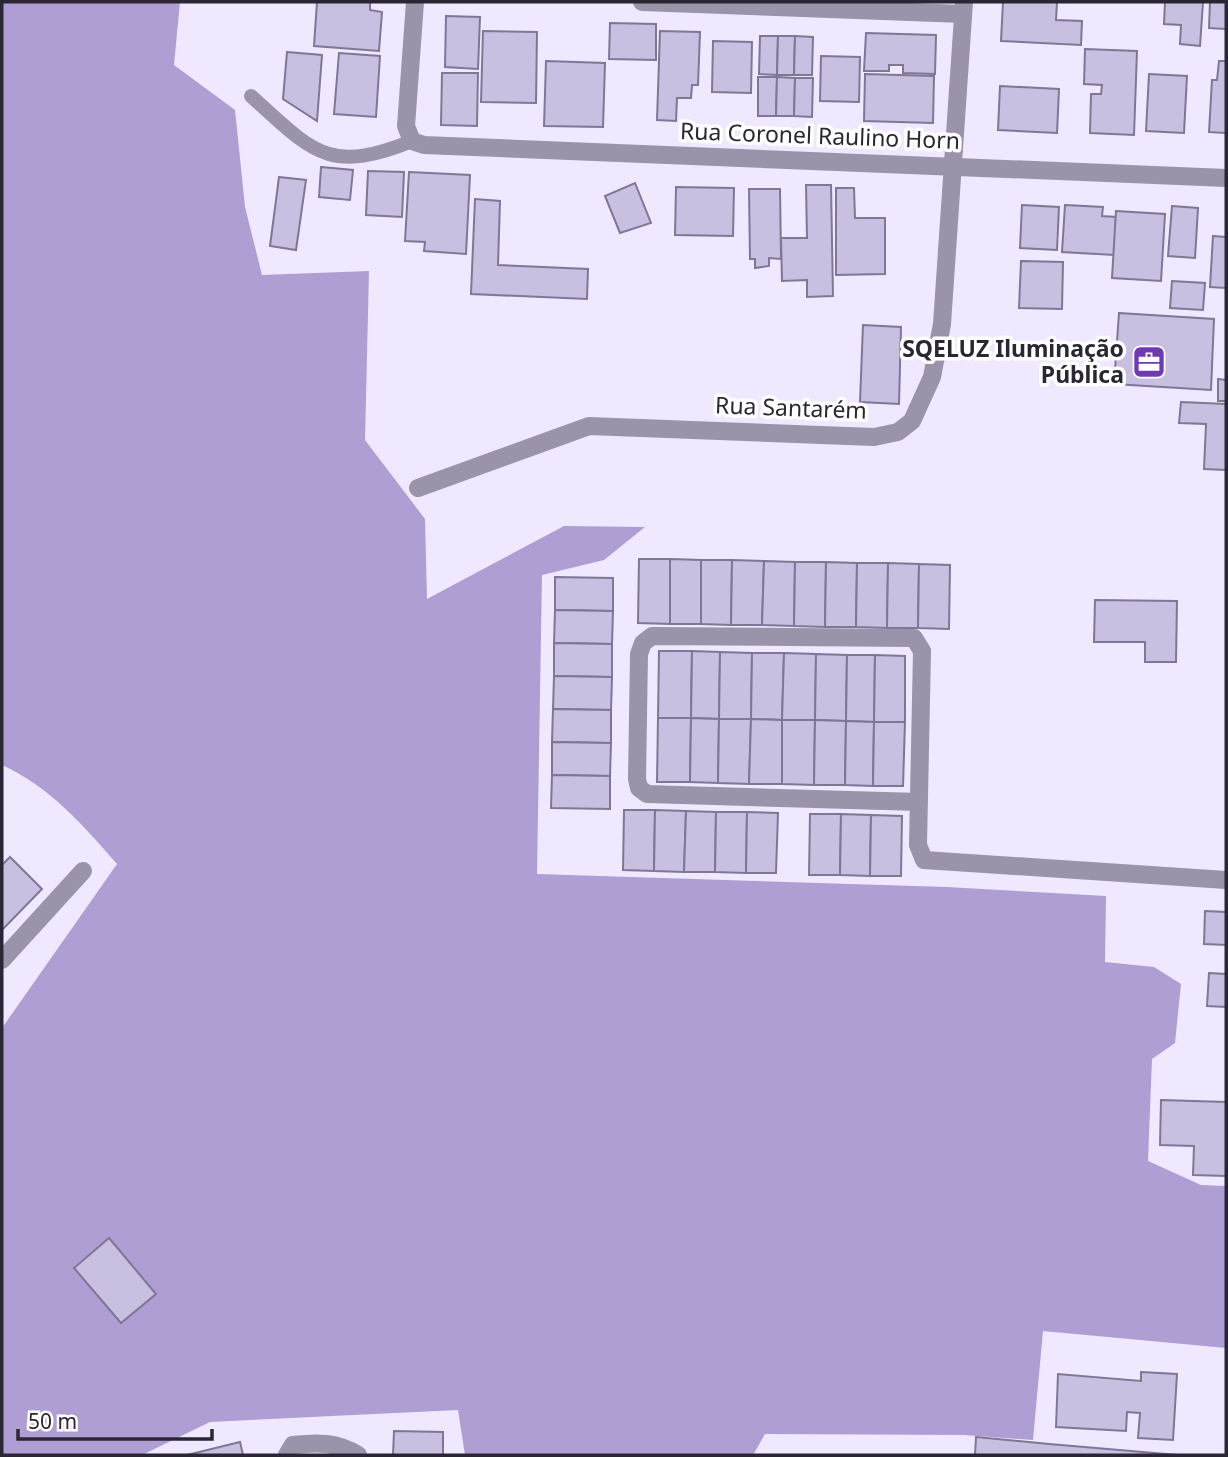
<svg xmlns="http://www.w3.org/2000/svg" width="1228" height="1457" viewBox="0 0 1228 1457" font-family="'Noto Sans',sans-serif">
<style>
.forest{fill:#af9ed3}
.building{fill:#c9bfe1;stroke:#807696;stroke-width:2}
.lines{fill:none;stroke-linecap:round;stroke-linejoin:round}
.lane{stroke:#9a93aa;stroke-width:14}
.street{stroke:#9a93aa;stroke-width:18}
.labels{text-anchor:middle;stroke-width:7;stroke-linejoin:round;paint-order:stroke}
.street-label{font-size:23px;fill:#2a2633;stroke:#fff}
.poi-label{font-size:23px;font-weight:bold;fill:#2a2633;stroke:#fff;text-anchor:end}
</style>
<rect width="100%" height="100%" fill="#efe8fe"/>
<path class="forest" d="M 2,2 L 180,2 L 174,65 L 235,110 L 245,207 L 262,275 L 369,271 L 365,440 L 425,519 L 427,599 L 564,526 L 645,527 L 604,560 L 542,575 L 537,874 L 947,887 L 1106,896 L 1105,962 L 1154,967 L 1181,984 L 1175,1043 L 1152,1059 L 1148,1161 L 1201,1185 L 1226,1186 L 1226,1348 L 1043,1331 L 1033,1440 L 964,1435 L 765,1434 L 753,1455 L 465,1455 L 458,1410 L 210,1422 L 142,1455 L 2,1455 L 2,1028 L 117,864 C 83,825 50,787 2,765 Z"/>
<g class="building">
<polygon points="317,2 370,2 370,10 382,12 379,51 314,46"/>
<polygon points="1003,2 1057,2 1056,20 1082,21 1081,45 1001,41"/>
<polygon points="1165,2 1203,2 1200,46 1180,44 1181,25 1164,24"/>
<polygon points="1210,2 1226,2 1226,29 1209,28"/>
<polygon points="446,16 480,17 478,69 445,67"/>
<polygon points="610,23 656,24 656,60 609,59"/>
<polygon points="483,31 537,32 536,103 481,102"/>
<polygon points="660,31 700,32 698,85 692,85 691,98 677,98 676,121 657,120"/>
<polygon points="866,33 936,35 935,74 903,73 903,65 889,65 889,71 864,71"/>
<polygon points="760,36 778,36 777,75 759,74"/>
<polygon points="778,36 795,36 794,75 777,75"/>
<polygon points="795,36 813,37 812,75 794,75"/>
<polygon points="713,41 752,42 751,93 712,92"/>
<polygon points="1085,49 1137,51 1134,135 1090,133 1091,94 1101,94 1102,85 1084,84"/>
<polygon points="287,52 322,55 317,121 283,99"/>
<polygon points="339,53 380,56 376,117 334,114"/>
<polygon points="821,56 860,57 859,102 820,101"/>
<polygon points="546,61 605,63 603,127 544,126"/>
<polygon points="1219,61 1226,61 1226,133 1209,132 1212,80 1217,80"/>
<polygon points="442,73 478,73 477,126 441,125"/>
<polygon points="865,74 934,76 933,123 864,121"/>
<polygon points="1149,74 1187,76 1184,133 1146,131"/>
<polygon points="758,77 777,77 776,116 758,116"/>
<polygon points="777,77 795,78 794,116 776,116"/>
<polygon points="795,78 813,78 812,117 794,116"/>
<polygon points="1000,86 1059,89 1057,133 998,130"/>
<polygon points="321,167 353,170 350,200 319,197"/>
<polygon points="368,171 404,172 402,217 366,215"/>
<polygon points="409,172 470,175 466,254 424,251 425,242 405,241"/>
<polygon points="279,177 306,180 296,250 270,246"/>
<polygon points="635,183 651,223 620,233 605,196"/>
<polygon points="806,185 831,185 833,296 807,297 807,280 782,281 781,238 807,238"/>
<polygon points="676,187 734,188 733,236 675,235"/>
<polygon points="836,188 854,188 855,218 885,218 885,274 836,275"/>
<polygon points="749,189 780,189 781,259 769,258 769,266 755,268 755,259 750,259"/>
<polygon points="475,199 500,201 498,265 588,269 587,299 471,294"/>
<polygon points="1022,205 1059,207 1057,250 1020,248"/>
<polygon points="1065,205 1103,207 1102,216 1116,217 1114,255 1062,252"/>
<polygon points="1172,206 1198,208 1195,258 1168,256"/>
<polygon points="1116,211 1165,214 1161,281 1112,278"/>
<polygon points="1213,236 1226,237 1226,288 1210,287"/>
<polygon points="1021,261 1063,262 1062,309 1019,308"/>
<polygon points="1172,281 1205,283 1203,310 1170,308"/>
<polygon points="1119,313 1214,319 1211,390 1114,384"/>
<polygon points="863,325 901,327 899,404 860,402"/>
<polygon points="1218,379 1226,380 1226,401 1218,401"/>
<polygon points="1181,402 1226,404 1226,470 1204,469 1206,424 1179,423"/>
<polygon points="639,559 670,559 670,624 638,623"/>
<polygon points="670,559 701,560 701,624 670,624"/>
<polygon points="701,560 732,560 731,625 701,624"/>
<polygon points="732,560 764,561 762,625 731,625"/>
<polygon points="764,561 795,562 794,626 762,625"/>
<polygon points="795,562 826,562 825,627 794,626"/>
<polygon points="826,562 857,563 856,627 825,627"/>
<polygon points="857,563 888,563 887,628 856,627"/>
<polygon points="888,563 919,564 918,628 887,628"/>
<polygon points="919,564 950,565 949,629 918,628"/>
<polygon points="555,577 613,578 613,611 555,610"/>
<polygon points="1095,600 1177,601 1176,662 1145,662 1145,642 1094,642"/>
<polygon points="555,610 613,611 612,644 554,643"/>
<polygon points="554,643 612,644 612,677 554,676"/>
<polygon points="659,651 692,651 691,718 658,718"/>
<polygon points="692,651 720,652 719,719 691,718"/>
<polygon points="720,652 752,653 751,719 719,719"/>
<polygon points="752,653 784,653 782,720 751,719"/>
<polygon points="784,653 816,654 815,720 782,720"/>
<polygon points="816,654 847,655 846,721 815,720"/>
<polygon points="847,655 875,655 874,722 846,721"/>
<polygon points="875,655 905,656 905,722 874,722"/>
<polygon points="554,676 612,677 611,710 553,709"/>
<polygon points="553,709 611,710 611,743 552,742"/>
<polygon points="658,718 691,718 690,782 657,782"/>
<polygon points="691,718 719,719 718,783 690,782"/>
<polygon points="719,719 751,719 749,784 718,783"/>
<polygon points="751,719 782,720 782,784 749,784"/>
<polygon points="782,720 815,720 814,785 782,784"/>
<polygon points="815,720 846,721 845,785 814,785"/>
<polygon points="846,721 874,722 873,786 845,785"/>
<polygon points="874,722 905,722 903,786 873,786"/>
<polygon points="552,742 611,743 610,776 552,775"/>
<polygon points="552,775 610,776 610,809 551,808"/>
<polygon points="624,810 655,810 654,871 623,870"/>
<polygon points="655,810 686,811 684,872 654,871"/>
<polygon points="686,811 716,812 715,872 684,872"/>
<polygon points="716,812 747,812 746,873 715,872"/>
<polygon points="747,812 778,813 776,873 746,873"/>
<polygon points="810,814 841,814 840,875 809,875"/>
<polygon points="841,814 871,815 870,876 840,875"/>
<polygon points="871,815 902,816 901,876 870,876"/>
<polygon points="10,857 42,889 2,930 2,865"/>
<polygon points="1205,911 1226,912 1226,945 1204,944"/>
<polygon points="1209,973 1226,974 1226,1007 1207,1006"/>
<polygon points="1161,1100 1226,1102 1226,1176 1193,1175 1194,1146 1160,1145"/>
<polygon points="109,1238 156,1294 121,1323 74,1268"/>
<polygon points="1141,1372 1177,1374 1173,1440 1138,1438 1140,1413 1127,1412 1126,1431 1056,1427 1058,1374 1141,1381"/>
<polygon points="394,1431 443,1432 443,1455 393,1455"/>
<polygon points="976,1437 1049,1444 1178,1455 975,1455"/>
<polygon points="240,1442 243,1455 187,1455"/>
</g>
<g class="lines">
<path class="lane" d="M 251,96 C 312,151 328,175 412,141"/>
<g class="street">
<polyline points="415,2 406,126 412,141 424,145 1226,178"/>
<polyline points="642,2 963,14"/>
<polyline points="418,488 589,426 874,437 898,432 912,421 932,377 942,324 964,2"/>
<polyline points="919,802 647,794 639,788 637,779 639,654 643,643 652,636 914,638 922,651 918,845 924,860 1226,880"/>
<polyline points="2,960 83,871"/>
<path d="M 287,1455 L 293,1445 C 317,1442 337,1442 358,1455"/>
</g>
</g>
<defs>
<symbol id="office-square" viewBox="-11 -11 22 22"><rect x="-9" y="-9" width="18" height="18" rx="4" fill="#6d3ab1" stroke="#fff"/><path d="M-6-3h4V-5.5h4V-3h4V5H-6ZM-1-4.5V-3h2v-1.5ZM-6 0V1H6V0Z" fill="#fff"/></symbol>
</defs>
<g fill-rule="evenodd">
<use href="#office-square" x="1130" y="343" width="38" height="38"/>
</g>
<g class="labels">
<g class="street-label">
<text transform="translate(820 136) rotate(2)" y="8">Rua Coronel Raulino Horn</text>
<text transform="translate(791 408) rotate(2)" y="8">Rua Santarém</text>
</g>
<g class="poi-label">
<text x="1124" y="357">SQELUZ Iluminação<tspan x="1124" dy="26">Pública</tspan></text>
</g>
</g>
<rect width="1228" height="1457" fill="none" stroke="#2a2633" stroke-width="7"/>
<path d="M18 1429v10h194v-10" fill="none" stroke="#2a2633" stroke-width="3.5"/>
<text x="28" y="1429" font-size="21" fill="#2a2633" stroke="#ffffff" stroke-width="5" paint-order="stroke">50 m</text>
</svg>
